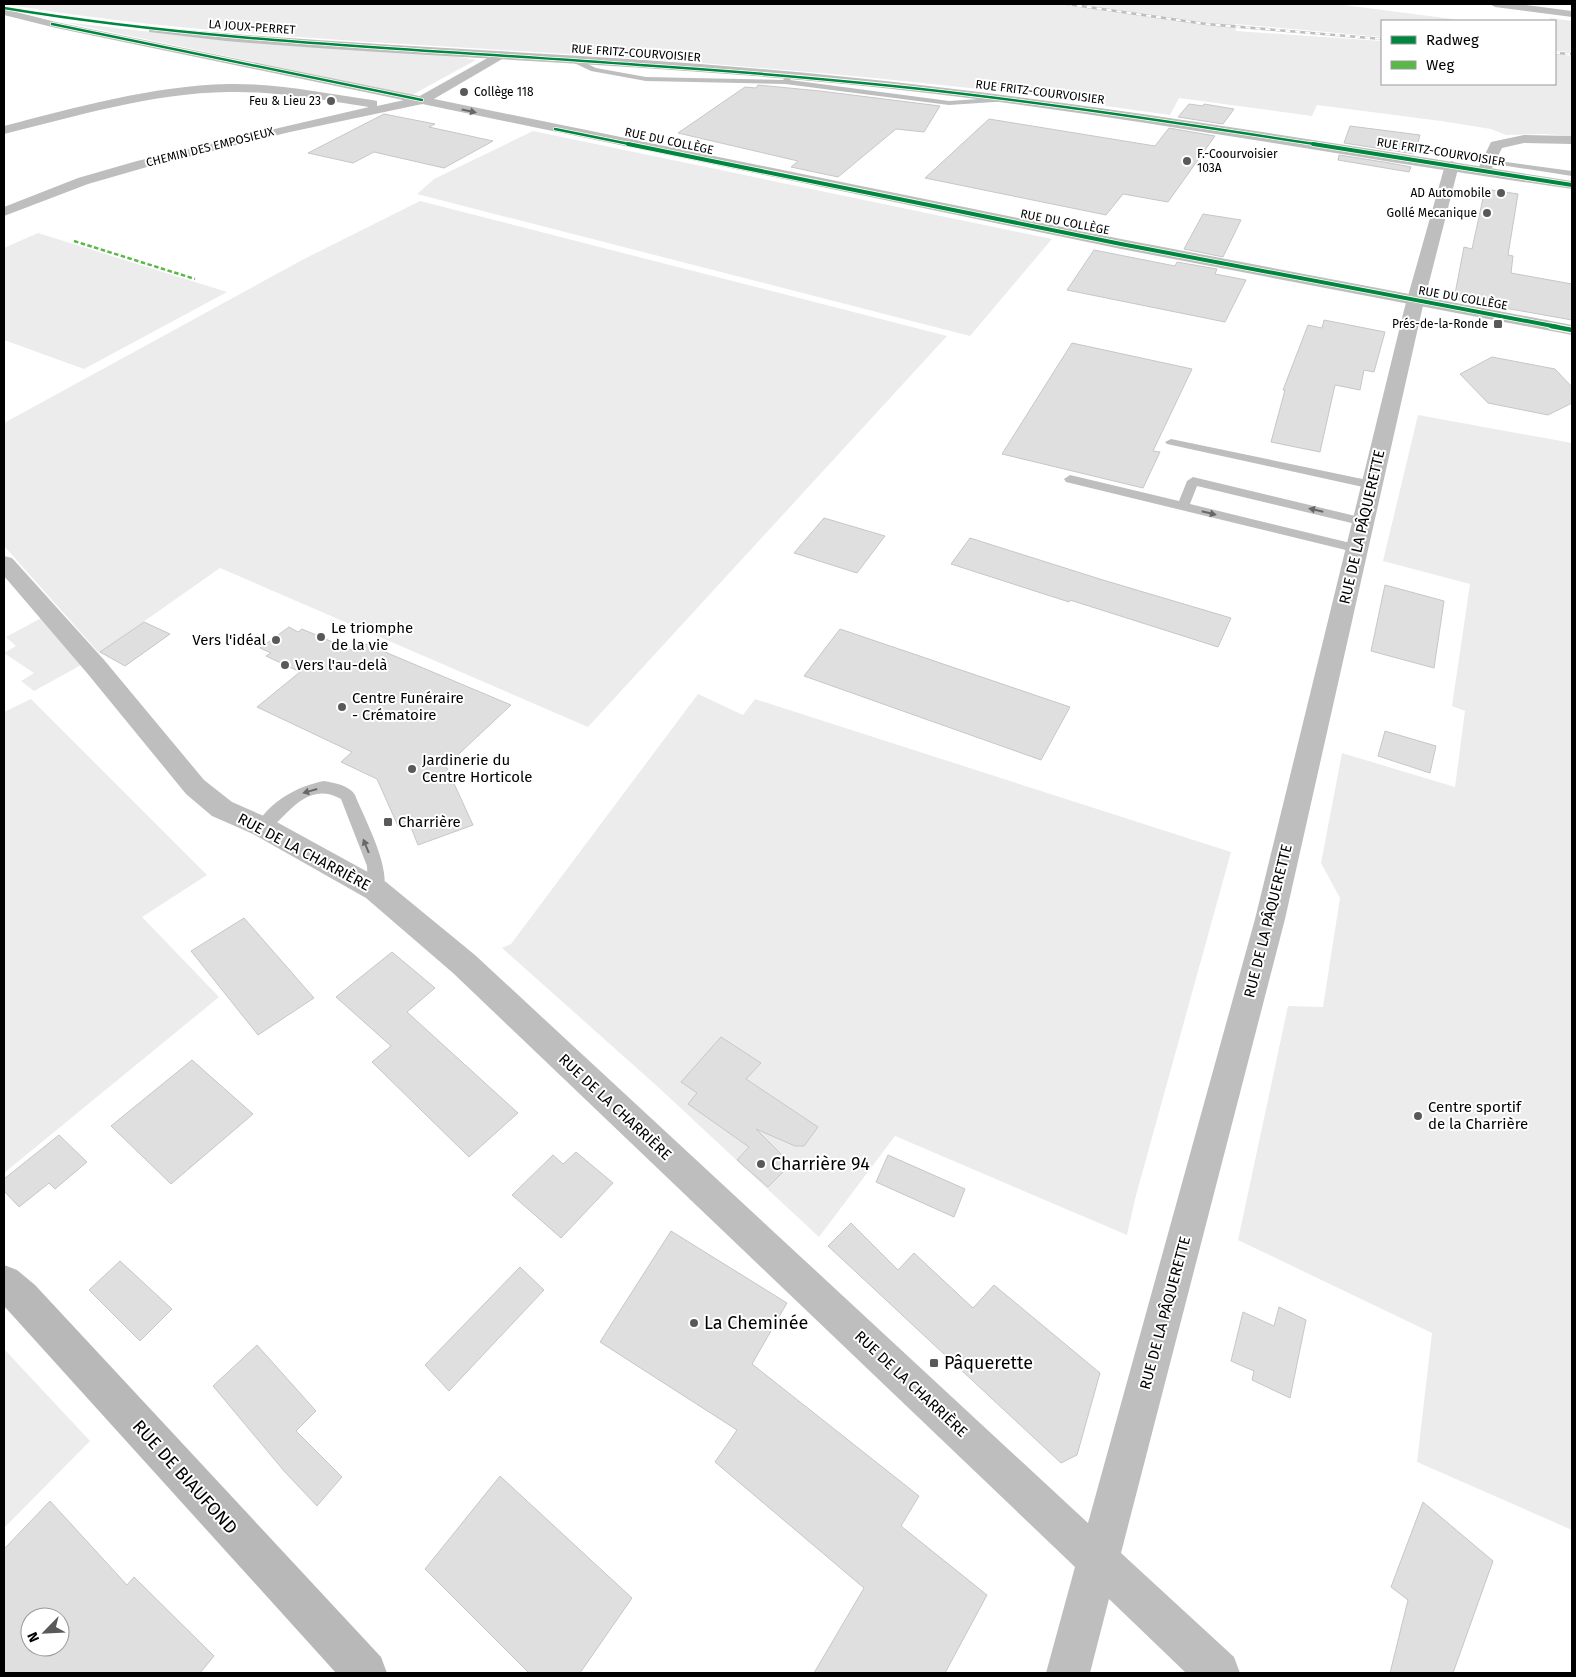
<svg xmlns="http://www.w3.org/2000/svg" width="1576" height="1677" viewBox="0 0 1576 1677" font-family="'Fira Sans',sans-serif">
<style>
.green{fill:#ececec}
.building{fill:#dfdfdf;stroke:#c7c7c7;fill-rule:evenodd}
.lines{fill:none;stroke-linecap:round;stroke-linejoin:round}
.lane{fill:#bebebe;fill-rule:evenodd}
.street{fill:#bebebe;fill-rule:evenodd}
.secondary{fill:#b8b8b8;fill-rule:evenodd}
.primary{fill:#bebebe;fill-rule:evenodd}
.rail-casing{stroke:#bebebe;stroke-width:2.5}
.rail{stroke:#fff;stroke-width:2;stroke-dasharray:5;stroke-linecap:butt}
.quiet{stroke:#58b947;stroke-width:2.5;stroke-dasharray:4.5 2.5;stroke-linecap:butt}
.cycleway-far2-casing{stroke:#fff;stroke-width:4}
.cycleway-far1-casing{stroke:#fff;stroke-width:5.5}
.cycleway-casing{stroke:#fff;stroke-width:7}
.cycleway-far2{stroke:#00873e;stroke-width:2.5}
.cycleway-far1{stroke:#00873e;stroke-width:4}
.cycleway{stroke:#00873e;stroke-width:4.5}
.oneway{fill:#686868}
.poi-dot{fill:#595959;stroke:#fff;stroke-width:2}
.labels{text-anchor:middle;stroke-width:4;stroke-linejoin:round;paint-order:stroke}
.far-street-label{font-size:12px;fill:#000;stroke:#fff}
.far-poi-label{font-size:12px;fill:#000;stroke:#fff;text-anchor:end}
.street-label{font-size:15px;fill:#000;stroke:#fff}
.poi-label{font-size:15px;fill:#000;stroke:#fff;text-anchor:start}
.near-poi-label{font-size:18px;fill:#000;stroke:#fff;text-anchor:start}
.near-street-label{font-size:18px;fill:#000;stroke:#fff}
</style>
<rect width="100%" height="100%" fill="#fff"/>
<g class="green">
<path d="M 4,4 L 1336,4 L 1468,21 L 1382,21 L 1382,37 L 1235,24 L 1236,31 L 1382,41 L 1382,84 L 1555,84 L 1555,54 L 1572,56 L 1572,136 L 1544,134 L 1506,135 L 1491,129 L 1441,121 L 1317,105 L 1312,116 L 1179,98 L 1170,115 L 1049,98 C 1035,92 1019,88 1005,92 C 832,72 660,59 486,49 C 325,39 164,31 4,4 Z"/>
<polygon points="1550,18 1572,21 1572,52 1555,51 1555,21 1550,21"/>
<polygon points="63,22 222,40 454,56 476,60 412,95"/>
<polygon points="533,131 1052,239 970,336 417,194 434,179"/>
<polygon points="420,201 947,336 588,727 220,568 99,653 4,546 4,423 304,259"/>
<polygon points="38,233 227,292 84,369 4,340 4,248"/>
<polygon points="1418,415 1572,443 1572,1530 1417,1462 1432,1333 1238,1240 1288,1006 1323,1007 1340,898 1321,863 1342,753 1455,787 1465,711 1452,706 1470,584 1383,561"/>
<polygon points="43,617 83,664 34,691 21,681 34,673 4,653 16,646 6,637"/>
<polygon points="698,694 743,715 755,699 1231,852 1135,1199 1127,1235 895,1136 819,1237 658,1087 502,948 511,944"/>
<polygon points="31,699 207,875 142,917 219,997 4,1173 4,712"/>
<polygon points="4,1349 90,1441 4,1528"/>
</g>
<g class="building">
<polygon points="758,85 820,91 940,106 924,132 896,129 838,177 791,167 798,161 678,133 745,87 756,88"/>
<polygon points="1189,104 1203,106 1204,104 1234,109 1223,124 1178,117"/>
<polygon points="384,114 435,124 429,127 493,141 444,168 374,152 353,163 308,153"/>
<polygon points="989,119 1155,146 1169,128 1215,136 1168,202 1123,194 1106,215 925,178"/>
<polygon points="1350,126 1420,135 1415,154 1344,143"/>
<polygon points="1339,155 1390,163 1411,167 1409,172 1338,160"/>
<polygon points="1485,189 1518,194 1508,255 1513,256 1511,273 1572,284 1572,320 1454,299 1464,247 1472,249"/>
<polygon points="1203,214 1241,220 1223,257 1184,249"/>
<polygon points="1094,250 1175,266 1177,262 1217,269 1215,274 1246,280 1225,322 1067,290"/>
<polygon points="1324,320 1385,332 1374,372 1364,370 1360,390 1335,385 1320,452 1271,442 1285,390 1283,390 1308,325 1322,328"/>
<polygon points="1072,343 1192,369 1153,451 1160,452 1143,488 1002,454"/>
<polygon points="1492,357 1555,369 1572,387 1572,403 1548,415 1488,403 1460,374"/>
<polygon points="824,518 885,536 857,573 794,553"/>
<polygon points="970,538 1103,580 1231,618 1218,647 1070,600 1069,602 951,564"/>
<polygon points="1385,585 1444,601 1434,668 1371,651"/>
<polygon points="144,622 170,634 125,666 100,652"/>
<polygon points="289,627 298,632 302,629 356,652 366,644 511,705 446,766 473,825 418,845 409,822 398,826 377,779 341,762 352,752 257,707 300,672 266,656 271,653 260,648"/>
<polygon points="840,629 1070,707 1041,760 804,676"/>
<polygon points="1385,731 1436,746 1430,773 1378,756"/>
<polygon points="244,918 314,998 258,1035 191,951"/>
<polygon points="392,952 435,988 407,1012 518,1113 469,1157 372,1062 391,1046 336,997"/>
<polygon points="721,1037 761,1063 746,1079 818,1127 804,1146 795,1146 756,1129 791,1164 768,1187 737,1160 749,1147 688,1104 697,1093 681,1082"/>
<polygon points="192,1060 253,1114 171,1184 111,1126"/>
<polygon points="59,1135 87,1162 55,1189 49,1183 19,1207 4,1191 4,1179"/>
<polygon points="576,1152 613,1183 561,1238 512,1195 553,1155 563,1164"/>
<polygon points="888,1155 965,1189 954,1217 876,1182"/>
<polygon points="851,1223 898,1270 914,1253 973,1308 994,1285 1100,1373 1077,1455 1061,1463 828,1246"/>
<polygon points="671,1231 787,1303 752,1364 919,1496 901,1526 987,1595 945,1673 814,1673 864,1588 715,1462 737,1430 600,1342"/>
<polygon points="120,1261 172,1309 140,1341 89,1290"/>
<polygon points="520,1267 544,1290 449,1391 425,1365"/>
<polygon points="1279,1307 1306,1320 1290,1398 1252,1380 1254,1371 1231,1361 1243,1312 1274,1326"/>
<polygon points="257,1345 316,1411 296,1431 342,1477 317,1506 284,1471 213,1386"/>
<polygon points="500,1476 632,1598 580,1673 529,1673 425,1569"/>
<path d="M 50,1501 L 127,1585 L 134,1577 L 214,1656 L 200,1673 L 4,1673 L 4,1549 ZM 30,1617 L 60,1617 L 60,1647 L 30,1647 Z"/>
<polygon points="1423,1502 1493,1561 1453,1673 1390,1673 1408,1600 1391,1587"/>
</g>
<g class="lines">
<g class="lane">
<polygon points="575,58 596,68 646,77 783,80 789,74 793,76 790,80 949,101 1009,97 1013,99 1009,101 949,105 785,84 646,81 591,71 572,62"/>
<polygon points="1485,159 1572,171 1572,176 1488,163 1484,161"/>
<polygon points="1171,439 1372,481 1378,485 1372,489 1167,444 1165,442"/>
<polygon points="1070,475 1179,501 1187,481 1193,477 1368,519 1370,522 1364,526 1197,486 1190,504 1363,546 1364,549 1358,553 1066,482 1064,479"/>
<path d="M 324,781 C 335,783 349,785 355,795 C 364,818 394,872 382,895 L 376,897 L 370,895 L 368,890 L 367,866 L 341,799 C 298,775 279,838 257,831 L 255,827 C 269,802 297,786 324,781 Z"/>
</g>
<g class="street">
<polygon points="1490,4 1519,4 1572,11 1572,17 1495,7"/>
<path d="M 500,51 L 504,52 L 506,55 L 504,58 L 427,103 L 290,132 L 147,167 L 88,184 L 4,216 L 4,207 L 78,178 L 137,161 L 369,107 C 322,100 276,91 229,92 C 151,93 78,116 4,134 L 4,126 C 77,107 152,86 228,84 C 276,83 324,93 372,100 L 377,101 L 377,106 L 418,97 Z"/>
<polygon points="1524,135 1572,136 1572,144 1524,143 1502,148 1489,174 1479,174 1477,171 1491,142"/>
<polygon points="1452,161 1459,165 1422,310 1285,919 1121,1553 1234,1657 1240,1673 1186,1673 1109,1599 1090,1673 1046,1673 1075,1567 453,973 366,898 253,834 212,816 186,794 87,673 4,576 4,556 12,558 105,661 204,780 232,802 273,820 386,882 475,955 1088,1523 1255,919 1404,310 1445,165"/>
</g>
<polygon class="secondary" points="4,1265 17,1270 35,1285 381,1657 387,1673 336,1673 4,1306"/>
<g class="primary">
<polygon points="4,9 56,22 1121,239 1572,325 1572,335 1121,249 56,28 4,15"/>
<path d="M 153,27 C 384,49 617,53 847,77 C 1090,102 1331,143 1572,181 L 1572,189 C 1329,155 1089,108 844,84 C 639,64 432,58 226,41 L 149,32 L 149,28 Z"/>
</g>
<defs>
<g id="rail">
<polyline points="1067,4 1206,24 1382,39"/>
<polyline points="1555,53 1572,54"/>
</g>
</defs>
<use href="#rail" class="rail-casing"/>
<use href="#rail" class="rail"/>
<polyline class="quiet" points="74,241 195,279"/>
<defs>
<g id="cycleway-far2">
<path d="M 4,8 C 214,43 428,49 640,65 C 731,71 822,78 912,88 C 1049,103 1185,124 1321,145"/>
<polyline points="52,24 422,100"/>
<polyline points="555,129 634,145"/>
</g>
<g id="cycleway-far1">
<polyline points="628,144 1121,244 1558,327"/>
<polyline points="1313,144 1572,185"/>
</g>
<polyline id="cycleway" points="1551,326 1572,330"/>
</defs>
<use href="#cycleway-far2" class="cycleway-far2-casing"/>
<use href="#cycleway-far1" class="cycleway-far1-casing"/>
<use href="#cycleway" class="cycleway-casing"/>
<use href="#cycleway-far2" class="cycleway-far2"/>
<use href="#cycleway-far1" class="cycleway-far1"/>
<use href="#cycleway" class="cycleway"/>
</g>
<defs><path id="oneway-solid" d="M-6-.8H1V-3.2L6.5 0L1 3.2V.8H-6Z" transform="scale(1.25)"/></defs>
<g class="oneway">
<use href="#oneway-solid" transform="translate(469 111) rotate(12)"/>
<use href="#oneway-solid" transform="translate(1316 510) rotate(-167)"/>
<use href="#oneway-solid" transform="translate(1209 513) rotate(14)"/>
<use href="#oneway-solid" transform="translate(310 791) rotate(164)"/>
<use href="#oneway-solid" transform="translate(366 846) rotate(-112)"/>
</g>
<g class="poi-dot">
<circle cx="464" cy="92" r="5"/>
<circle cx="331" cy="101" r="5"/>
<circle cx="1187" cy="161" r="5"/>
<circle cx="1501" cy="193" r="5"/>
<circle cx="1487" cy="213" r="5"/>
<rect x="1493" y="319" width="10" height="10" rx="2.5"/>
<circle cx="321" cy="637" r="5"/>
<circle cx="276" cy="640" r="5"/>
<circle cx="285" cy="665" r="5"/>
<circle cx="342" cy="707" r="5"/>
<circle cx="412" cy="769" r="5"/>
<rect x="383" y="817" width="10" height="10" rx="2.5"/>
<circle cx="1418" cy="1116" r="5"/>
<circle cx="761" cy="1164" r="5"/>
<circle cx="694" cy="1323" r="5"/>
<rect x="929" y="1358" width="10" height="10" rx="2.5"/>
</g>
<g class="labels">
<g class="far-street-label">
<text transform="translate(252 27) rotate(4)" y="4">LA JOUX-PERRET</text>
<text transform="translate(636 53) rotate(4)" y="4">RUE FRITZ-COURVOISIER</text>
<text transform="translate(1040 92) rotate(7)" y="4">RUE FRITZ-COURVOISIER</text>
<text transform="translate(669 141) rotate(12)" y="4">RUE DU COLLÈGE</text>
<text transform="translate(210 147) rotate(-14)" y="4">CHEMIN DES EMPOSIEUX</text>
<text transform="translate(1441 152) rotate(9)" y="4">RUE FRITZ-COURVOISIER</text>
<text transform="translate(1065 222) rotate(11)" y="4">RUE DU COLLÈGE</text>
<text transform="translate(1463 298) rotate(10)" y="4">RUE DU COLLÈGE</text>
</g>
<g class="far-poi-label">
<text x="474" y="96" text-anchor="start">Collège 118</text>
<text x="321" y="105">Feu &amp; Lieu 23</text>
<text x="1197" y="158" text-anchor="start">F.-Coourvoisier<tspan x="1197" dy="14">103A</tspan></text>
<text x="1491" y="197">AD Automobile</text>
<text x="1477" y="217">Gollé Mecanique</text>
<text x="1488" y="328">Prés-de-la-Ronde</text>
</g>
<g class="street-label">
<text transform="translate(1362 527) rotate(-77)" y="5">RUE DE LA PÂQUERETTE</text>
<text transform="translate(304 852) rotate(28)" y="5">RUE DE LA CHARRIÈRE</text>
<text transform="translate(1268 921) rotate(-76)" y="5">RUE DE LA PÂQUERETTE</text>
<text transform="translate(615 1107) rotate(43)" y="5">RUE DE LA CHARRIÈRE</text>
<text transform="translate(1165 1313) rotate(-75)" y="5">RUE DE LA PÂQUERETTE</text>
<text transform="translate(911 1384) rotate(43)" y="5">RUE DE LA CHARRIÈRE</text>
</g>
<g class="poi-label">
<text x="331" y="633">Le triomphe<tspan x="331" dy="17">de la vie</tspan></text>
<text x="266" y="645" text-anchor="end">Vers l'idéal</text>
<text x="295" y="670">Vers l'au-delà</text>
<text x="352" y="703">Centre Funéraire<tspan x="352" dy="17">- Crématoire</tspan></text>
<text x="422" y="765">Jardinerie du<tspan x="422" dy="17">Centre Horticole</tspan></text>
<text x="398" y="827">Charrière</text>
<text x="1428" y="1112">Centre sportif<tspan x="1428" dy="17">de la Charrière</tspan></text>
</g>
<g class="near-poi-label">
<text x="771" y="1170">Charrière 94</text>
<text x="704" y="1329">La Cheminée</text>
<text x="944" y="1369">Pâquerette</text>
</g>
<g class="near-street-label">
<text transform="translate(185 1477) rotate(48)" y="6">RUE DE BIAUFOND</text>
</g>
</g>
<rect width="1576" height="1677" fill="none" stroke="#000000" stroke-width="10"/>
<rect x="1381" y="20" width="175" height="65" fill="#ffffff" stroke="#999999"/>
<rect x="1391" y="36" width="25" height="8" fill="#00873e" stroke="#999999"/>
<text x="1426" y="45" font-size="15" fill="#000000">Radweg</text>
<rect x="1391" y="61" width="25" height="8" fill="#58b947" stroke="#999999"/>
<text x="1426" y="70" font-size="15" fill="#000000">Weg</text>
<g transform="translate(45 1632) rotate(246)"><circle r="24" fill="#ffffff" stroke="#999999"/>
<path d="M0-4L9 19L0 12L-9 19Z" fill="#595959"/>
<text y="-8" font-size="14" font-weight="bold" text-anchor="middle" fill="#000000">N</text>
</g>
</svg>
